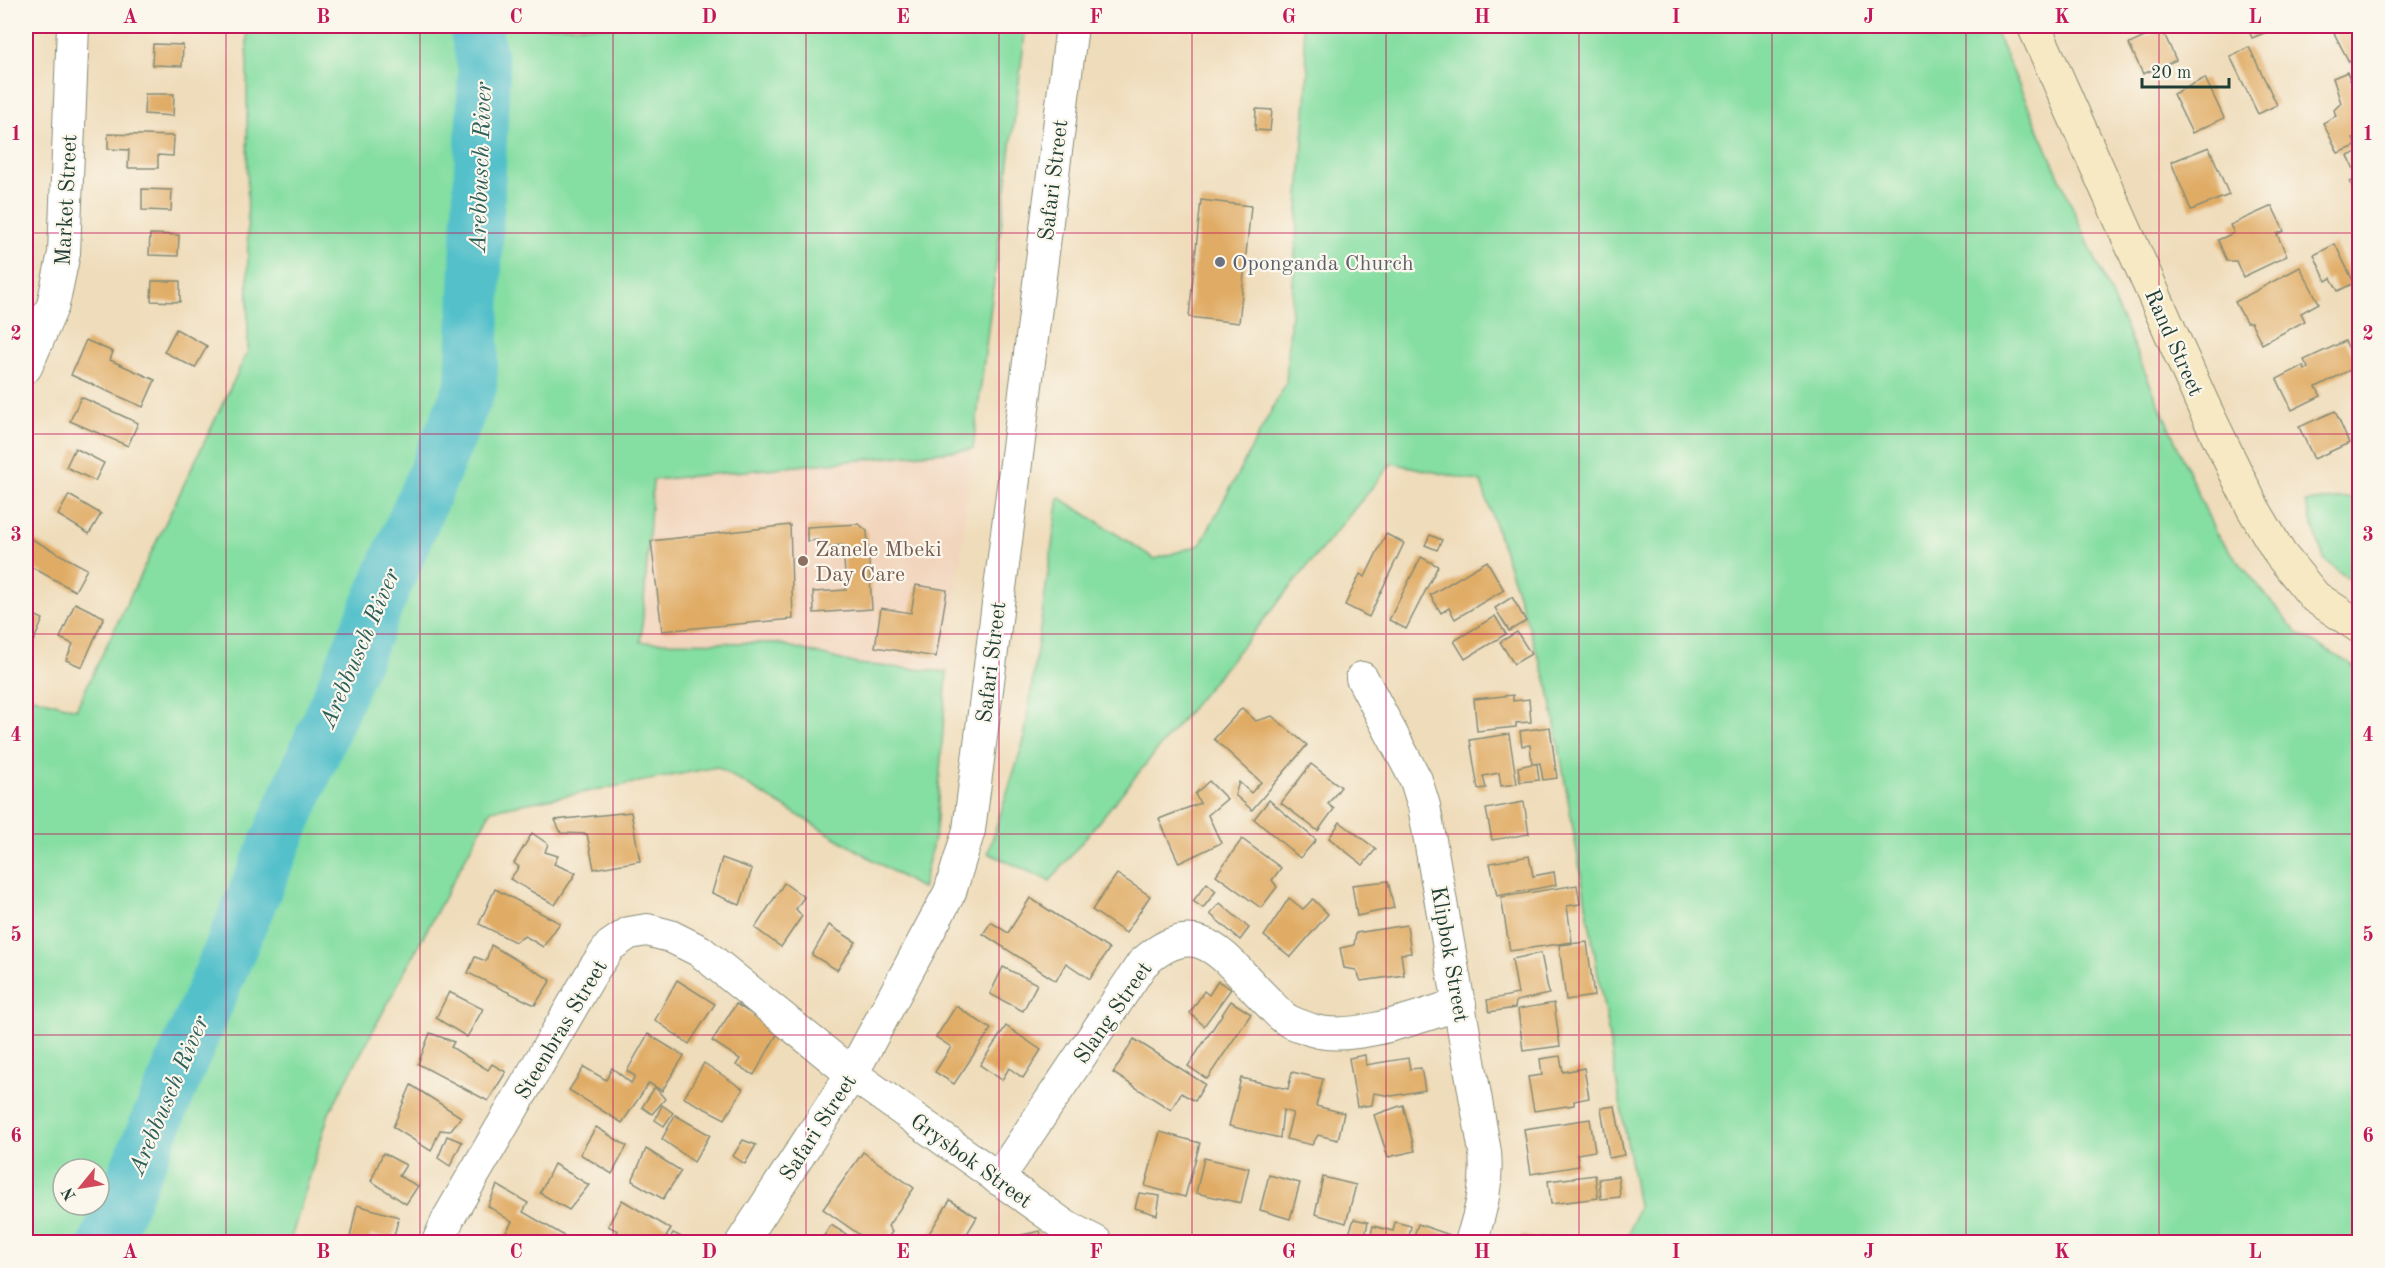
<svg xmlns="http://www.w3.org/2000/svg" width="2385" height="1268" viewBox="0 0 2385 1268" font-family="'Old Standard TT',serif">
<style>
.built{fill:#f2d5bd}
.green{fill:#85dea2;stroke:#528e6b;stroke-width:1.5;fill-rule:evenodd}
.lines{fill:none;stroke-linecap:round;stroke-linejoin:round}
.river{stroke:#52c0ca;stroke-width:52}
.building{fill:#e0ac65}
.street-casing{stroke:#878c77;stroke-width:34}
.secondary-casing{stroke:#878c77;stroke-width:35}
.street{stroke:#fff;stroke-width:32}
.secondary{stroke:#f7e9c3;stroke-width:33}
.grid{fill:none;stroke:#c2185b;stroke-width:1.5;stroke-opacity:0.55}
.worship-dot{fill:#6b7280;stroke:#fbf7ec;stroke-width:2}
.education-dot{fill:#8d6e63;stroke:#fbf7ec;stroke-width:2}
.labels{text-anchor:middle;stroke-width:4.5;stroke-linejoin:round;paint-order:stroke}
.street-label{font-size:22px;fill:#1f3d34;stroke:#fbf7ec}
.worship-label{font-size:22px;fill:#5b616d;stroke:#fbf7ec;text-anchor:start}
.education-label{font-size:22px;fill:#785e54;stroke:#fbf7ec;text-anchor:start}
.water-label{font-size:24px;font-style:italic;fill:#2c5e5a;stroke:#fbf7ec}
.neatline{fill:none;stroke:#c2185b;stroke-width:2}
.grid-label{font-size:20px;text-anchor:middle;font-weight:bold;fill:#c2185b}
</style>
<rect width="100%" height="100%" fill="#fbf7ec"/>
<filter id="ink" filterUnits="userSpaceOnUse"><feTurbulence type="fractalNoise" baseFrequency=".0167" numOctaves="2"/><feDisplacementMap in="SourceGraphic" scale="12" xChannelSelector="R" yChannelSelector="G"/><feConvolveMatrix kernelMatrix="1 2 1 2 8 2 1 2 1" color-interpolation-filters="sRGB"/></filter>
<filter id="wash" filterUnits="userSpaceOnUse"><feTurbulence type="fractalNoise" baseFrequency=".008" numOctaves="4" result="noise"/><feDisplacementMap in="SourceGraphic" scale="24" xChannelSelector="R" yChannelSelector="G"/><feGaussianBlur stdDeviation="1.35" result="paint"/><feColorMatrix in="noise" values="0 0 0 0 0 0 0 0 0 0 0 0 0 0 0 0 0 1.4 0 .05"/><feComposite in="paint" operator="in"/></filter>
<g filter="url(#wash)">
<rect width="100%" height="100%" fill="#efdcba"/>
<polygon class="built" points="973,449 947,672 857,664 777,643 641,642 653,479"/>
<g class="green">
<path d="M 247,26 L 475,26 L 484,71 L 471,386 L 105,1242 L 26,1242 L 26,695 L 76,709 L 248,351 ZM 63,1169 L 99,1169 L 99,1205 L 63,1205 Z"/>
<polygon points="476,26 1026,26 973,449 653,480 641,642 777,643 857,664 947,672 936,830 922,889 717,767 491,810 329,1113 290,1242 108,1242 473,388 487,72"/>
<polygon points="1302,26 1993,26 2216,534 2297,633 2359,669 2359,1242 1626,1242 1638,1206 1549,689 1481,482 1392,463 1050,881 988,853 1024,740 1059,497 1155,559 1200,545 1286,383 1308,71"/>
<polygon points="2359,497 2360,497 2359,588 2324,559 2305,502"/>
</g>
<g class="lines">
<polyline class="river" points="105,1242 471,386 484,71 475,26"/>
</g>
<g id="blocks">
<g class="building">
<polygon points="2247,26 2274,26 2274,29 2252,38"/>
<polygon points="2344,26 2360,26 2360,56 2349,62 2333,31"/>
<polygon points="2162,29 2176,60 2143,74 2129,44"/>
<polygon points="153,44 183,45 182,66 152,65"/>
<polygon points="2249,47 2277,105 2258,114 2230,56"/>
<polygon points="2347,72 2356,95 2360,93 2360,137 2353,139 2356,146 2338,153 2323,123 2336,116 2334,110 2341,103 2333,78"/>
<polygon points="2205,78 2224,118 2192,133 2173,94"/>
<polygon points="145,94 174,94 173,116 144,114"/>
<polygon points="1256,109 1272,110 1270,131 1255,130"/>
<polygon points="108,134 174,136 173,156 158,155 158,168 128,168 129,150 108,149"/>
<polygon points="2209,147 2229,195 2191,210 2171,162"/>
<polygon points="2360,151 2360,175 2357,176 2348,156"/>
<polygon points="2360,177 2360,204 2350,182"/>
<polygon points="142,189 172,190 171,211 142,210"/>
<polygon points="1201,200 1251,206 1239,323 1189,317"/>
<polygon points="2272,206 2284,231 2277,234 2287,256 2243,277 2236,261 2227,261 2218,240 2234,233 2230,225"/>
<polygon points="150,234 179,235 178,256 149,255"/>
<polygon points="2335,244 2354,283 2338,291 2331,278 2326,281 2314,255"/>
<polygon points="2300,267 2319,303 2301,313 2305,321 2262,344 2251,322 2246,322 2235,302"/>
<polygon points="152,281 180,281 180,302 151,301"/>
<polygon points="176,329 207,346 195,368 164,352"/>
<polygon points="86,340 113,352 110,360 155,380 143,407 71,375"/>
<polygon points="2345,341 2358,366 2316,387 2321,396 2292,410 2277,379 2303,366 2305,370 2308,368 2304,360"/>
<polygon points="81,397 138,423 128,446 70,421"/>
<polygon points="2335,411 2349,443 2314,459 2299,427"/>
<polygon points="75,448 104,463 95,481 66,467"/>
<polygon points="69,495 101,514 89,534 58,515"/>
<polygon points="859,524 867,531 872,609 814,613 813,592 846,590 843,545 818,547 818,540 807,541 807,527"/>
<polygon points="790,525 793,619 662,631 651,541"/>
<polygon points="1386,534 1404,543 1369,617 1345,605 1360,574 1365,577"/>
<polygon points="1430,535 1442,540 1437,550 1425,545"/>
<polygon points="26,536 87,569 75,591 26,564"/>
<polygon points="1421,557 1438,566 1406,629 1389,620"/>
<polygon points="1487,561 1504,590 1455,619 1449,608 1441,613 1430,595"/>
<polygon points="916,585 947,590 936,657 875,647 881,608 911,613"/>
<polygon points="1512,597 1526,621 1509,631 1495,608"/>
<polygon points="75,603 104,617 82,667 66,660 73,644 60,638"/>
<polygon points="26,611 43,619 27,656 26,655"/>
<polygon points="1495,616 1506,634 1465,659 1454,641"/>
<polygon points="1517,632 1531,654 1514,664 1500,642"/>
<polygon points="1513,695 1513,701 1529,699 1531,722 1516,723 1516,727 1477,731 1474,699"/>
<polygon points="1242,708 1256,721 1272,716 1307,745 1252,810 1235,795 1239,782 1251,793 1261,782 1214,739"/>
<polygon points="1550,727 1557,778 1543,780 1540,763 1532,764 1537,764 1539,780 1520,782 1518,767 1532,764 1530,745 1522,746 1520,731"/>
<polygon points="1509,734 1517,784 1501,786 1499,773 1483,776 1486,788 1478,789 1470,740"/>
<polygon points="1311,764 1341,787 1328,804 1334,809 1318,831 1281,803"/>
<polygon points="1209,781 1227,799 1208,815 1221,843 1179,863 1159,819 1200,803 1195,794"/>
<polygon points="1269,800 1316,840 1300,858 1254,819"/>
<polygon points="1524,802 1529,834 1492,840 1486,809"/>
<polygon points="631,812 640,861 594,869 587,834 561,833 555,820"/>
<polygon points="1340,822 1376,849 1363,865 1329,838"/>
<polygon points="532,833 548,844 545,852 558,856 554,864 576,873 555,905 510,879 519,867 514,863"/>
<polygon points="1242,839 1281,868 1272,880 1277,887 1261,908 1216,875"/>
<polygon points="1529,856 1533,876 1554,872 1556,885 1497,896 1490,863"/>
<polygon points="722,858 752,869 740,905 712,893"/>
<polygon points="1117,874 1150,896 1126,933 1092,910"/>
<polygon points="1388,881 1394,908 1357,916 1352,885"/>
<polygon points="784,883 804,897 796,909 802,916 781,947 755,928"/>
<polygon points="1207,883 1216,891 1203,908 1193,901"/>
<polygon points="1577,885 1580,904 1567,906 1572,942 1510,951 1501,897"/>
<polygon points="495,889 560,923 543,947 525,936 515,942 479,924"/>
<polygon points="1030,898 1109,949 1090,979 1066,963 1056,981 983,934 991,922 1008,933"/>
<polygon points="1289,898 1303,909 1313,899 1328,914 1291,957 1264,936"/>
<polygon points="1220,903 1249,928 1240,940 1210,914"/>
<polygon points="829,925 856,942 837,970 812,955"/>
<polygon points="1407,925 1411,953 1401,954 1404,975 1361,981 1356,970 1344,968 1340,948 1354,945 1356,933"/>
<polygon points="1587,942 1594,996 1566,1000 1559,945"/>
<polygon points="491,945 551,980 535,1005 468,973 475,957 486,961"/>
<polygon points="1541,953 1549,994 1516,1001 1515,1008 1489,1012 1487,1000 1518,994 1512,959"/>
<polygon points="1003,967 1037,984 1023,1011 990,994"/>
<polygon points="677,980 715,1004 689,1044 655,1020"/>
<polygon points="1218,981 1231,989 1204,1026 1190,1013 1204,991 1209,995"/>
<polygon points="449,992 483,1009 467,1037 436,1018"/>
<polygon points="1231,1001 1251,1014 1207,1079 1188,1066"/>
<polygon points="1554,1003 1560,1046 1523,1051 1518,1009"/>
<polygon points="736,1004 779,1031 754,1075 736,1065 740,1059 712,1041"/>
<polygon points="956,1006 991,1029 954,1084 935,1072 951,1047 936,1037"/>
<polygon points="1006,1026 1041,1050 1023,1078 1009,1068 1002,1080 980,1065"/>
<polygon points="430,1033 454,1042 451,1047 488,1070 492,1064 506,1072 488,1101 418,1064"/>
<polygon points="648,1034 684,1056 662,1091 649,1083 622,1123 569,1090 584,1067 606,1080 612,1068 631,1083 635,1076 627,1071"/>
<polygon points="1134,1039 1205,1084 1195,1101 1181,1093 1171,1110 1113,1073"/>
<polygon points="1365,1055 1366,1065 1408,1058 1410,1069 1421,1068 1425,1090 1392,1096 1374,1093 1372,1105 1357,1107 1349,1058"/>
<polygon points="1560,1056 1563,1072 1584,1068 1589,1098 1574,1101 1574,1105 1534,1111 1528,1077 1542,1075 1540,1059"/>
<polygon points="704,1063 743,1089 725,1119 684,1098"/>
<polygon points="1292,1072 1323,1079 1316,1106 1344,1113 1338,1140 1318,1135 1312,1145 1286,1139 1293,1113 1283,1110 1280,1138 1229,1126 1241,1078 1288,1089"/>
<polygon points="411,1085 461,1117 450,1131 440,1130 431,1151 393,1127"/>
<polygon points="655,1087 665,1099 652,1114 642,1107"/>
<polygon points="662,1105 673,1113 664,1126 655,1120"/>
<polygon points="1403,1105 1415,1151 1388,1157 1374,1115"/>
<polygon points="1615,1106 1624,1155 1609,1158 1601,1108"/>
<polygon points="675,1115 710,1135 694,1162 662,1139"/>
<polygon points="1590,1119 1595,1151 1577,1154 1579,1166 1531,1174 1524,1129"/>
<polygon points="596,1127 627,1146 612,1174 580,1154"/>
<polygon points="1160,1132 1200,1143 1185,1197 1145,1186"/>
<polygon points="447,1136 462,1142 450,1166 438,1158"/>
<polygon points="743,1140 756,1145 745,1164 733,1156"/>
<polygon points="646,1149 681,1171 663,1199 632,1181"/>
<polygon points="863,1152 914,1188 888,1226 892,1232 885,1242 870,1242 823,1209"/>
<polygon points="383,1153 406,1165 399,1176 418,1186 406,1204 371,1181"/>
<polygon points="1204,1158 1249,1168 1241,1203 1196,1193"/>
<polygon points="554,1164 589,1185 569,1210 540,1193"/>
<polygon points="1269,1175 1300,1183 1290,1219 1260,1210"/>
<polygon points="1595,1175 1598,1198 1551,1204 1548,1181"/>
<polygon points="1618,1176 1620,1197 1601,1199 1599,1179"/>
<polygon points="1323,1177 1356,1185 1346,1223 1315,1214"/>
<polygon points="497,1185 528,1203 523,1212 570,1239 568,1242 500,1242 512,1222 488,1206"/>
<polygon points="1139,1193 1160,1196 1157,1215 1135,1208"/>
<polygon points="622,1200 671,1229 663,1242 611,1242 618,1231 608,1226"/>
<polygon points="950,1200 977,1217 962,1242 940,1242 928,1235"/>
<polygon points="357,1205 399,1217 393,1239 371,1235 368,1242 349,1242"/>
<polygon points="1354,1219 1368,1222 1364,1242 1346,1242"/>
<polygon points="1395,1222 1411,1226 1408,1242 1369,1242 1373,1226 1393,1231"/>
<polygon points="1418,1224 1450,1235 1448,1242 1412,1242"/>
<polygon points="831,1225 859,1242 820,1242"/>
<polygon points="1040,1231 1043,1242 992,1242"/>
<polygon points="673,1233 692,1242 668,1242"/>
<polygon points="925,1235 937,1242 921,1242"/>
<polygon points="1522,1235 1536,1239 1535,1242 1520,1242"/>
<polygon points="1539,1237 1555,1242 1537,1242"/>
</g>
</g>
</g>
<g filter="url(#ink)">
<use href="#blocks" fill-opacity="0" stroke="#878c77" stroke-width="1.5"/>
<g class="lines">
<defs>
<g id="street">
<polyline points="26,367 53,305 64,253 73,26"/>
<path d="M 1362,678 L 1416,780 L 1424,806 L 1485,1152 C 1488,1185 1481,1211 1471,1242"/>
<path d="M 998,1179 L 1142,964 C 1200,910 1225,960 1267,1001 C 1273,1007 1279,1015 1287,1020 C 1294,1024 1304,1027 1312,1030 C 1352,1043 1421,1016 1460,1004"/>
<polyline points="438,1242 449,1217 594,969 610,946 629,933 647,930 670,936 700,951 852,1074 1065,1226 1096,1242"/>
<polyline points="742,1242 852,1074 950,892 969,830 1072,26"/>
</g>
<polyline id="secondary" points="2034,26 2204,407 2253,508 2280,554 2315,597 2360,627"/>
</defs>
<use href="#street" class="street-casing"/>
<use href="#secondary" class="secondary-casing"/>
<use href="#street" class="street"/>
<use href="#secondary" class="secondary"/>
</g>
</g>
<path class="grid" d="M 226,26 L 226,1242M 420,26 L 420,1242M 613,26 L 613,1242M 806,26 L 806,1242M 999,26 L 999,1242M 1192,26 L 1192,1242M 1386,26 L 1386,1242M 1579,26 L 1579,1242M 1772,26 L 1772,1242M 1966,26 L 1966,1242M 2159,26 L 2159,1242M 26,233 L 2360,233M 26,434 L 2360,434M 26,634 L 2360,634M 26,834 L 2360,834M 26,1035 L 2360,1035"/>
<circle class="worship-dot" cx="1220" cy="262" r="6"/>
<circle class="education-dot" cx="803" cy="561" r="6"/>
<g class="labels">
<g class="street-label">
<text transform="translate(1052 180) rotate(-83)" y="8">Safari Street</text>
<text transform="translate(65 200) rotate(-87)" y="8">Market Street</text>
<text transform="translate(2175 342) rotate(66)" y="8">Rand Street</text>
<text transform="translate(990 662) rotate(-83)" y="8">Safari Street</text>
<text transform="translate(1451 954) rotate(80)" y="8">Klipbok Street</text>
<text transform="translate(1112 1012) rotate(-55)" y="8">Slang Street</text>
<text transform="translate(560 1029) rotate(-59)" y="8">Steenbras Street</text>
<text transform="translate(817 1127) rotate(-57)" y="8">Safari Street</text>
<text transform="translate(972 1160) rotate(36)" y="8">Grysbok Street</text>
</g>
<g class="worship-label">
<text x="1232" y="270">Oponganda Church</text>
</g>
<g class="education-label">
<text x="815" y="556">Zanele Mbeki<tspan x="815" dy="25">Day Care</tspan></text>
</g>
<g class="water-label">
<text transform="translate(480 167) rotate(-88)" y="8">Arebbusch River</text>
<text transform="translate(359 648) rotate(-67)" y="8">Arebbusch River</text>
<text transform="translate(168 1095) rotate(-67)" y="8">Arebbusch River</text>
</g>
</g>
<rect width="2385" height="1268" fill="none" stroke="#fbf7ec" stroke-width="66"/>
<g transform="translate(81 1187) rotate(240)"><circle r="28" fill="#fbf7ec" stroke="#a3ada2" stroke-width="1.5"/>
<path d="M0-4.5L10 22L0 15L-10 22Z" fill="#d1495b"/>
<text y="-9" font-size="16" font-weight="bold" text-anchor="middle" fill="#1f3d34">N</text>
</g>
<path d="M2142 78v9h87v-9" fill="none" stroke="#1f3d34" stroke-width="3"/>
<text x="2151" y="78" font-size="18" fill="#1f3d34" stroke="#fbf7ec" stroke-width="4.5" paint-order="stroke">20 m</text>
<rect x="33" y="33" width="2319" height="1202" class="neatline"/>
<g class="grid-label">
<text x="130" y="23">A</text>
<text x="323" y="23">B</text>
<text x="516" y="23">C</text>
<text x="709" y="23">D</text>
<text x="903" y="23">E</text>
<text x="1096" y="23">F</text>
<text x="1289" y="23">G</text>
<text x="1482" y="23">H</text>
<text x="1676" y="23">I</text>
<text x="1869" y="23">J</text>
<text x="2062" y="23">K</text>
<text x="2255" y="23">L</text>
<text x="16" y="140">1</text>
<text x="2368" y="140">1</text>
<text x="16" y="340">2</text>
<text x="2368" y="340">2</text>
<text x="16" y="541">3</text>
<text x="2368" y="541">3</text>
<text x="16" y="741">4</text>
<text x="2368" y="741">4</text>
<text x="16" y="941">5</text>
<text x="2368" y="941">5</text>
<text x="16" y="1142">6</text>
<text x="2368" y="1142">6</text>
<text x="130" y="1258">A</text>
<text x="323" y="1258">B</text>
<text x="516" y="1258">C</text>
<text x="709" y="1258">D</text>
<text x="903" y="1258">E</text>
<text x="1096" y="1258">F</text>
<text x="1289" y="1258">G</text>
<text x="1482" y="1258">H</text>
<text x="1676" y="1258">I</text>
<text x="1869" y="1258">J</text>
<text x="2062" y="1258">K</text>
<text x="2255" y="1258">L</text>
</g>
</svg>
